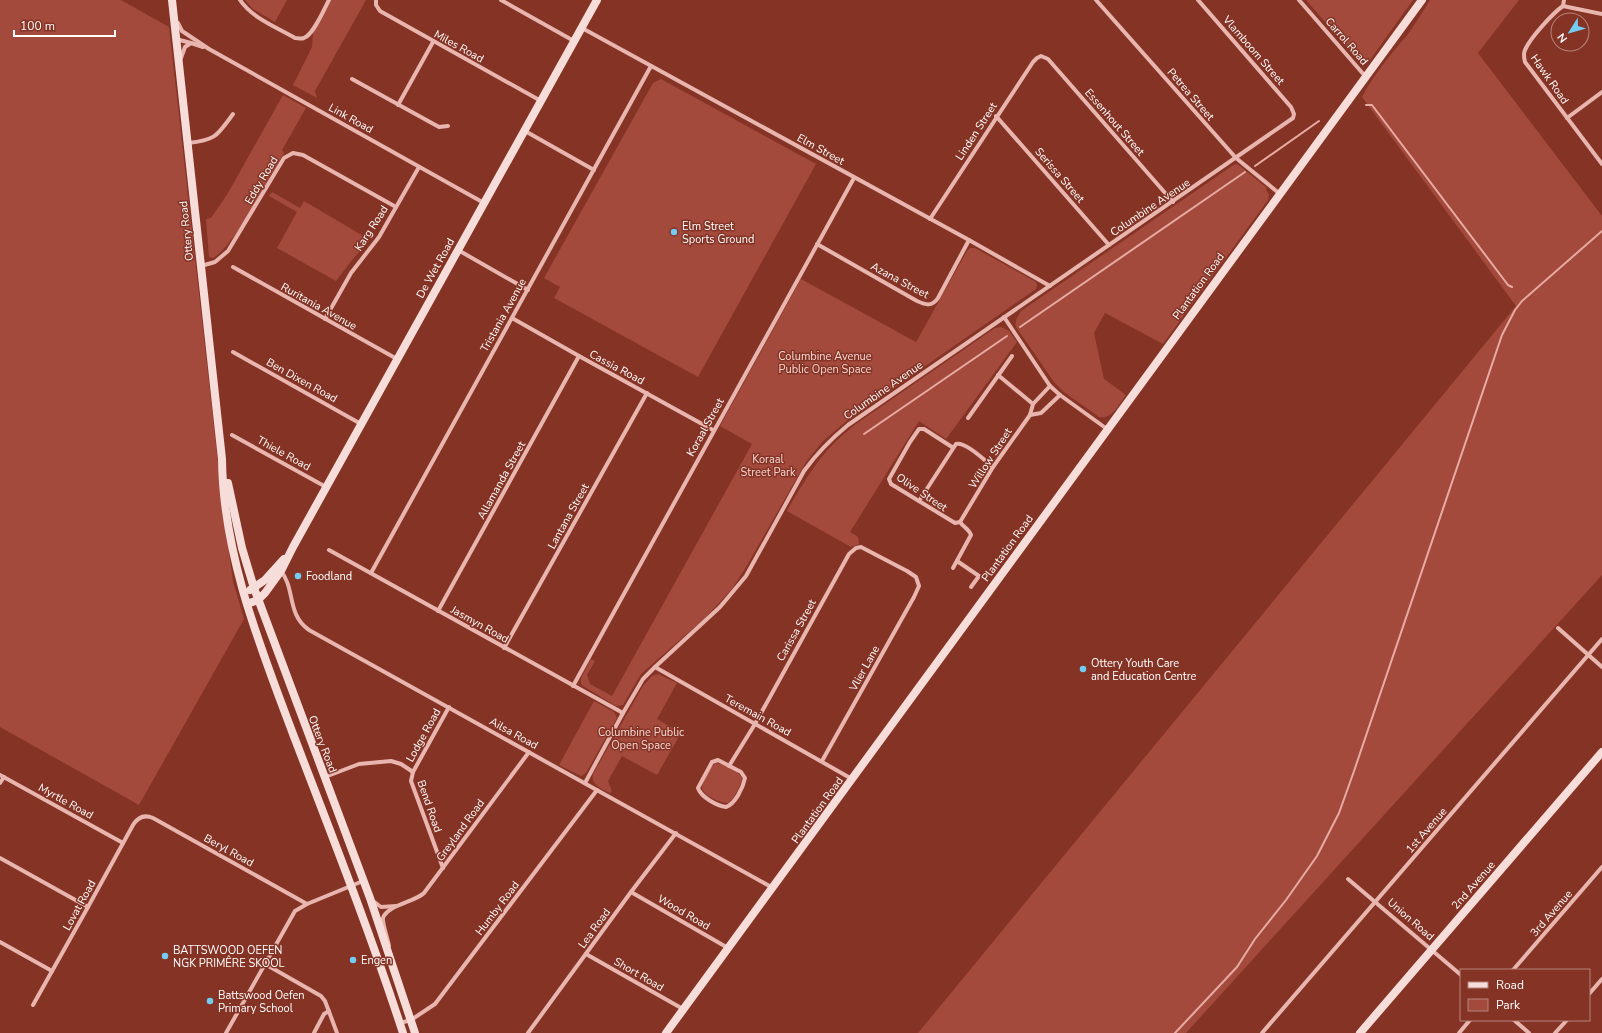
<svg xmlns="http://www.w3.org/2000/svg" width="1602" height="1033" viewBox="0 0 1602 1033" font-family="'Nunito Sans',sans-serif">
<style>
.green{fill:#a34a3d}
.lines{fill:none;stroke-linecap:round;stroke-linejoin:round}
.stream{stroke:#e8aba3;stroke-width:2}
.street{stroke:#e8b6af;stroke-width:4}
.secondary{stroke:#f7ddd9;stroke-width:8}
.poi-dot{fill:#73ccf1;stroke:#843325;stroke-width:1.5}
.labels{text-anchor:middle;stroke-width:3;stroke-linejoin:round;paint-order:stroke}
.street-label{font-size:11px;fill:#fff;stroke:#843325}
.poi-label{font-size:11px;fill:#fff;stroke:#843325;text-anchor:start}
.park-label{font-size:11px;fill:#f6d7d2;stroke:#843325}
</style>
<rect width="100%" height="100%" fill="#843325"/>
<g class="green">
<polygon points="0,0 121,0 169,27 224,516 233,581 244,619 139,805 0,727"/>
<polygon points="245,0 287,0 275,22 253,9"/>
<polygon points="331,0 366,0 315,91 317,98 293,85 312,47 313,33"/>
<polygon points="1306,0 1413,0 1370,60 1365,62 1360,60 1359,61"/>
<path d="M 1430,0 L 1519,0 L 1478,53 L 1602,216 L 1602,575 L 1186,1033 L 918,1033 L 1516,306 L 1362,97 C 1374,74 1391,54 1408,34 C 1416,23 1423,11 1430,0 Z"/>
<polygon points="661,79 816,164 698,377 554,298 560,287 544,278 653,83"/>
<path d="M 283,95 L 306,108 L 282,150 L 284,153 C 270,176 233,248 213,258 L 209,257 L 206,219 L 211,218 L 228,193 Z"/>
<path d="M 1236,164 L 1240,166 L 1267,188 L 1266,190 L 1269,195 L 1268,200 L 1163,344 L 1105,313 L 1094,333 L 1104,379 L 1126,395 C 1119,404 1112,420 1099,417 L 1064,392 L 1054,382 L 1016,327 C 1014,319 1019,316 1021,311 L 1232,166 Z"/>
<polygon points="272,192 300,208 304,201 370,240 352,260 336,281 277,248 297,212 269,196"/>
<polygon points="970,248 975,248 1036,282 1037,285 1036,289 849,419 823,441 806,462 746,567 732,589 705,618 641,674 623,705 616,706 583,686 581,683 581,678 591,659 595,661 587,675 590,684 612,696 752,444 720,426 801,279 916,342 967,251"/>
<path d="M 1001,327 L 1009,331 L 1017,342 L 946,439 L 919,421 L 850,532 L 858,537 L 859,544 L 851,547 L 787,511 C 807,476 823,449 856,424 L 995,328 Z"/>
<path d="M 658,674 L 677,683 L 657,719 L 681,733 L 657,775 L 622,756 L 608,781 L 612,791 L 610,793 C 602,789 590,785 593,774 L 643,686 L 652,676 Z"/>
<polygon points="594,701 614,712 617,718 586,773 581,776 559,765"/>
<path d="M 716,763 C 724,764 738,771 742,778 C 741,785 734,799 728,803 C 720,803 706,796 702,789 C 702,782 710,767 716,763 Z"/>
</g>
<g class="lines">
<g class="stream">
<polyline points="1366,105 1372,105 1508,285 1512,287"/>
<polyline points="1255,166 1319,121"/>
<polyline points="1020,327 1245,172"/>
<polyline points="864,434 1007,336"/>
<polyline points="1175,1033 1237,967 1255,939 1286,900 1317,856 1339,813 1353,774 1502,335 1515,310 1522,301 1602,231"/>
</g>
<g class="street">
<path d="M 240,0 C 252,18 276,27 295,38 C 298,38 301,39 304,38 C 314,34 324,9 329,0"/>
<polyline points="376,0 376,5 380,11 541,101"/>
<polyline points="501,0 574,41"/>
<polyline points="1096,0 1236,158 1280,194"/>
<polyline points="1299,0 1365,76"/>
<path d="M 1563,6 C 1553,13 1530,38 1525,50 C 1523,54 1524,57 1525,62 L 1602,164"/>
<polyline points="1563,6 1602,14"/>
<polyline points="1563,6 1564,0"/>
<polyline points="178,23 182,31 209,49 484,203"/>
<polyline points="582,28 969,240 1050,286"/>
<polyline points="176,39 191,43"/>
<polyline points="181,58 185,47 191,43 203,47"/>
<polyline points="352,79 439,127 448,126"/>
<polyline points="398,105 433,42"/>
<polyline points="996,116 1109,245"/>
<polyline points="1567,118 1602,92"/>
<polyline points="525,131 594,170"/>
<path d="M 188,143 C 216,140 217,136 233,114"/>
<polyline points="930,219 1033,62 1037,58 1041,56 1048,59 1173,202"/>
<path d="M 817,244 L 917,301 C 926,305 932,307 938,298 L 969,240"/>
<polyline points="458,250 528,290"/>
<polyline points="201,266 215,262 228,251 284,158 293,153 303,155 396,207"/>
<polyline points="233,267 397,359"/>
<polyline points="1004,317 1050,386 1060,395 1107,429"/>
<polyline points="512,318 579,356 713,430"/>
<polyline points="325,319 351,273 379,237 419,167"/>
<polyline points="233,352 361,424"/>
<polyline points="998,375 1033,404"/>
<polyline points="1030,415 1041,413 1060,395"/>
<polyline points="968,418 1012,356"/>
<polyline points="232,435 326,487"/>
<polyline points="952,447 924,429 919,429 910,442 889,479 891,484 955,523 960,522 993,467 1030,415 1033,404 1050,386"/>
<path d="M 919,501 L 956,444 C 966,442 984,460 993,467"/>
<polyline points="329,550 623,713"/>
<polyline points="957,561 979,576 971,587"/>
<path d="M 953,568 L 971,535 C 969,529 963,527 960,522"/>
<path d="M 280,570 C 296,588 286,614 309,630 L 773,888"/>
<polyline points="371,573 651,66"/>
<polyline points="438,611 579,356"/>
<polyline points="1558,628 1602,667"/>
<polyline points="504,648 647,393"/>
<polyline points="655,667 852,779"/>
<polyline points="573,686 854,178"/>
<path d="M 718,760 L 741,772 L 745,778 C 743,788 735,804 726,807 C 717,806 701,797 698,788 L 712,762 Z"/>
<polyline points="729,766 755,724 849,554 856,548 861,547 907,571 916,577 919,586 914,597 822,761"/>
<polyline points="0,775 123,843"/>
<polyline points="325,777 359,764 391,761 401,764 413,772"/>
<polyline points="0,783 4,777"/>
<path d="M 585,783 L 623,713 L 643,679 L 655,667 L 720,607 L 746,576 L 804,471 C 817,453 831,439 848,425 L 1293,118 L 1294,114 L 1291,107 L 1198,0"/>
<polyline points="0,858 88,907"/>
<polyline points="443,868 411,781 413,772 449,707"/>
<polyline points="1348,879 1461,975"/>
<polyline points="631,892 728,948"/>
<polyline points="373,901 381,907 396,906"/>
<polyline points="0,942 52,971"/>
<path d="M 389,946 C 388,939 382,923 383,918 C 387,905 415,902 424,893 L 529,752"/>
<polyline points="586,954 683,1009"/>
<polyline points="265,964 321,996 325,1001 337,1033"/>
<polyline points="1513,970 1602,867"/>
<polyline points="1589,994 1602,979"/>
<path d="M 33,1005 L 88,907 L 133,825 C 138,817 144,814 153,818 L 307,904"/>
<polyline points="1514,1020 1529,1033"/>
<polyline points="400,1023 411,1020 435,1004 597,790"/>
<polyline points="226,1033 295,911 307,904 363,881"/>
<polyline points="314,1033 324,1014 329,1011"/>
<polyline points="528,1033 631,892 676,833"/>
<polyline points="1262,1033 1602,639"/>
<polyline points="1459,1033 1470,1020"/>
<polyline points="1555,1033 1567,1020"/>
</g>
<g class="secondary">
<path d="M 172,0 L 222,459 C 223,555 260,646 293,734 C 331,833 370,932 403,1033"/>
<polyline points="228,483 242,548 254,588 370,898 415,1033"/>
<polyline points="250,590 265,580 284,559"/>
<polyline points="247,604 258,600 265,593 281,571 293,547 597,0"/>
<polyline points="666,1033 1422,0"/>
<polyline points="1360,1033 1602,752"/>
</g>
</g>
<g class="poi-dot">
<circle cx="674" cy="232" r="4"/>
<circle cx="298" cy="576" r="4"/>
<circle cx="1083" cy="669" r="4"/>
<circle cx="165" cy="956" r="4"/>
<circle cx="353" cy="960" r="4"/>
<circle cx="210" cy="1001" r="4"/>
</g>
<g class="labels">
<g class="street-label">
<text transform="translate(1347 41) rotate(49)" y="4">Carrol Road</text>
<text transform="translate(459 46) rotate(29)" y="4">Miles Road</text>
<text transform="translate(1254 50) rotate(49)" y="4">Vlamboom Street</text>
<text transform="translate(1550 79) rotate(55)" y="4">Hawk Road</text>
<text transform="translate(1191 94) rotate(49)" y="4">Petrea Street</text>
<text transform="translate(351 118) rotate(29)" y="4">Link Road</text>
<text transform="translate(1115 122) rotate(49)" y="4">Essenhout Street</text>
<text transform="translate(976 131) rotate(-57)" y="4">Linden Street</text>
<text transform="translate(821 149) rotate(29)" y="4">Elm Street</text>
<text transform="translate(1060 175) rotate(49)" y="4">Serissa Street</text>
<text transform="translate(261 180) rotate(-59)" y="4">Eddy Road</text>
<text transform="translate(1150 207) rotate(-34)" y="4">Columbine Avenue</text>
<text transform="translate(371 228) rotate(-57)" y="4">Karg Road</text>
<text transform="translate(186 231) rotate(-96)" y="4">Ottery Road</text>
<text transform="translate(435 268) rotate(-61)" y="4">De Wet Road</text>
<text transform="translate(900 280) rotate(28)" y="4">Azana Street</text>
<text transform="translate(1198 286) rotate(-54)" y="4">Plantation Road</text>
<text transform="translate(319 306) rotate(29)" y="4">Ruritania Avenue</text>
<text transform="translate(503 315) rotate(-61)" y="4">Tristania Avenue</text>
<text transform="translate(617 367) rotate(28)" y="4">Cassia Road</text>
<text transform="translate(302 380) rotate(29)" y="4">Ben Dixen Road</text>
<text transform="translate(883 390) rotate(-35)" y="4">Columbine Avenue</text>
<text transform="translate(705 427) rotate(-61)" y="4">Koraal Street</text>
<text transform="translate(284 453) rotate(29)" y="4">Thiele Road</text>
<text transform="translate(990 458) rotate(-57)" y="4">Willow Street</text>
<text transform="translate(501 480) rotate(-61)" y="4">Allamanda Street</text>
<text transform="translate(922 492) rotate(34)" y="4">Olive Street</text>
<text transform="translate(568 516) rotate(-61)" y="4">Lantana Street</text>
<text transform="translate(1007 548) rotate(-54)" y="4">Plantation Road</text>
<text transform="translate(480 624) rotate(29)" y="4">Jasmyn Road</text>
<text transform="translate(796 630) rotate(-61)" y="4">Carissa Street</text>
<text transform="translate(864 668) rotate(-61)" y="4">Vlier Lane</text>
<text transform="translate(758 715) rotate(29)" y="4">Teremain Road</text>
<text transform="translate(514 733) rotate(29)" y="4">Ailsa Road</text>
<text transform="translate(423 735) rotate(-61)" y="4">Lodge Road</text>
<text transform="translate(323 744) rotate(69)" y="4">Ottery Road</text>
<text transform="translate(66 801) rotate(29)" y="4">Myrtle Road</text>
<text transform="translate(430 806) rotate(71)" y="4">Bend Road</text>
<text transform="translate(817 810) rotate(-54)" y="4">Plantation Road</text>
<text transform="translate(460 830) rotate(-54)" y="4">Greyland Road</text>
<text transform="translate(1426 830) rotate(-49)" y="4">1st Avenue</text>
<text transform="translate(229 850) rotate(29)" y="4">Beryl Road</text>
<text transform="translate(1473 885) rotate(-49)" y="4">2nd Avenue</text>
<text transform="translate(79 905) rotate(-61)" y="4">Lovat Road</text>
<text transform="translate(497 908) rotate(-53)" y="4">Humby Road</text>
<text transform="translate(684 912) rotate(30)" y="4">Wood Road</text>
<text transform="translate(1551 913) rotate(-49)" y="4">3rd Avenue</text>
<text transform="translate(1411 919) rotate(41)" y="4">Union Road</text>
<text transform="translate(594 928) rotate(-54)" y="4">Lea Road</text>
<text transform="translate(639 974) rotate(30)" y="4">Short Road</text>
</g>
<g class="poi-label">
<text x="682" y="230">Elm Street<tspan x="682" dy="13">Sports Ground</tspan></text>
<text x="306" y="580">Foodland</text>
<text x="1091" y="667">Ottery Youth Care<tspan x="1091" dy="13">and Education Centre</tspan></text>
<text x="173" y="954">BATTSWOOD OEFEN<tspan x="173" dy="13">NGK PRIMÊRE SKOOL</tspan></text>
<text x="361" y="964">Engen</text>
<text x="218" y="999">Battswood Oefen<tspan x="218" dy="13">Primary School</tspan></text>
</g>
<g class="park-label">
<text x="825" y="360">Columbine Avenue<tspan x="825" dy="13">Public Open Space</tspan></text>
<text x="768" y="463">Koraal<tspan x="768" dy="13">Street Park</tspan></text>
<text x="641" y="736">Columbine Public<tspan x="641" dy="13">Open Space</tspan></text>
</g>
</g>
<rect x="1460" y="969" width="130" height="52" fill="#843325" stroke="#b5857c"/>
<rect x="1468" y="982" width="20" height="6" fill="#f7ddd9" stroke="#b5857c"/>
<text x="1496" y="989" font-size="12" fill="#ffffff">Road</text>
<rect x="1468" y="999" width="20" height="12" fill="#a34a3d" stroke="#b5857c"/>
<text x="1496" y="1009" font-size="12" fill="#ffffff">Park</text>
<g transform="translate(1570 32) rotate(233)"><circle r="19" fill="#843325" stroke="#b5857c"/>
<path d="M0-3L7 15L0 10L-7 15Z" fill="#73ccf1"/>
<text y="-6" font-size="11" font-weight="bold" text-anchor="middle" fill="#ffffff">N</text>
</g>
<path d="M14 30v6h101v-6" fill="none" stroke="#ffffff" stroke-width="2"/>
<text x="20" y="30" font-size="12" fill="#ffffff" stroke="#843325" stroke-width="3" paint-order="stroke">100 m</text>
</svg>
